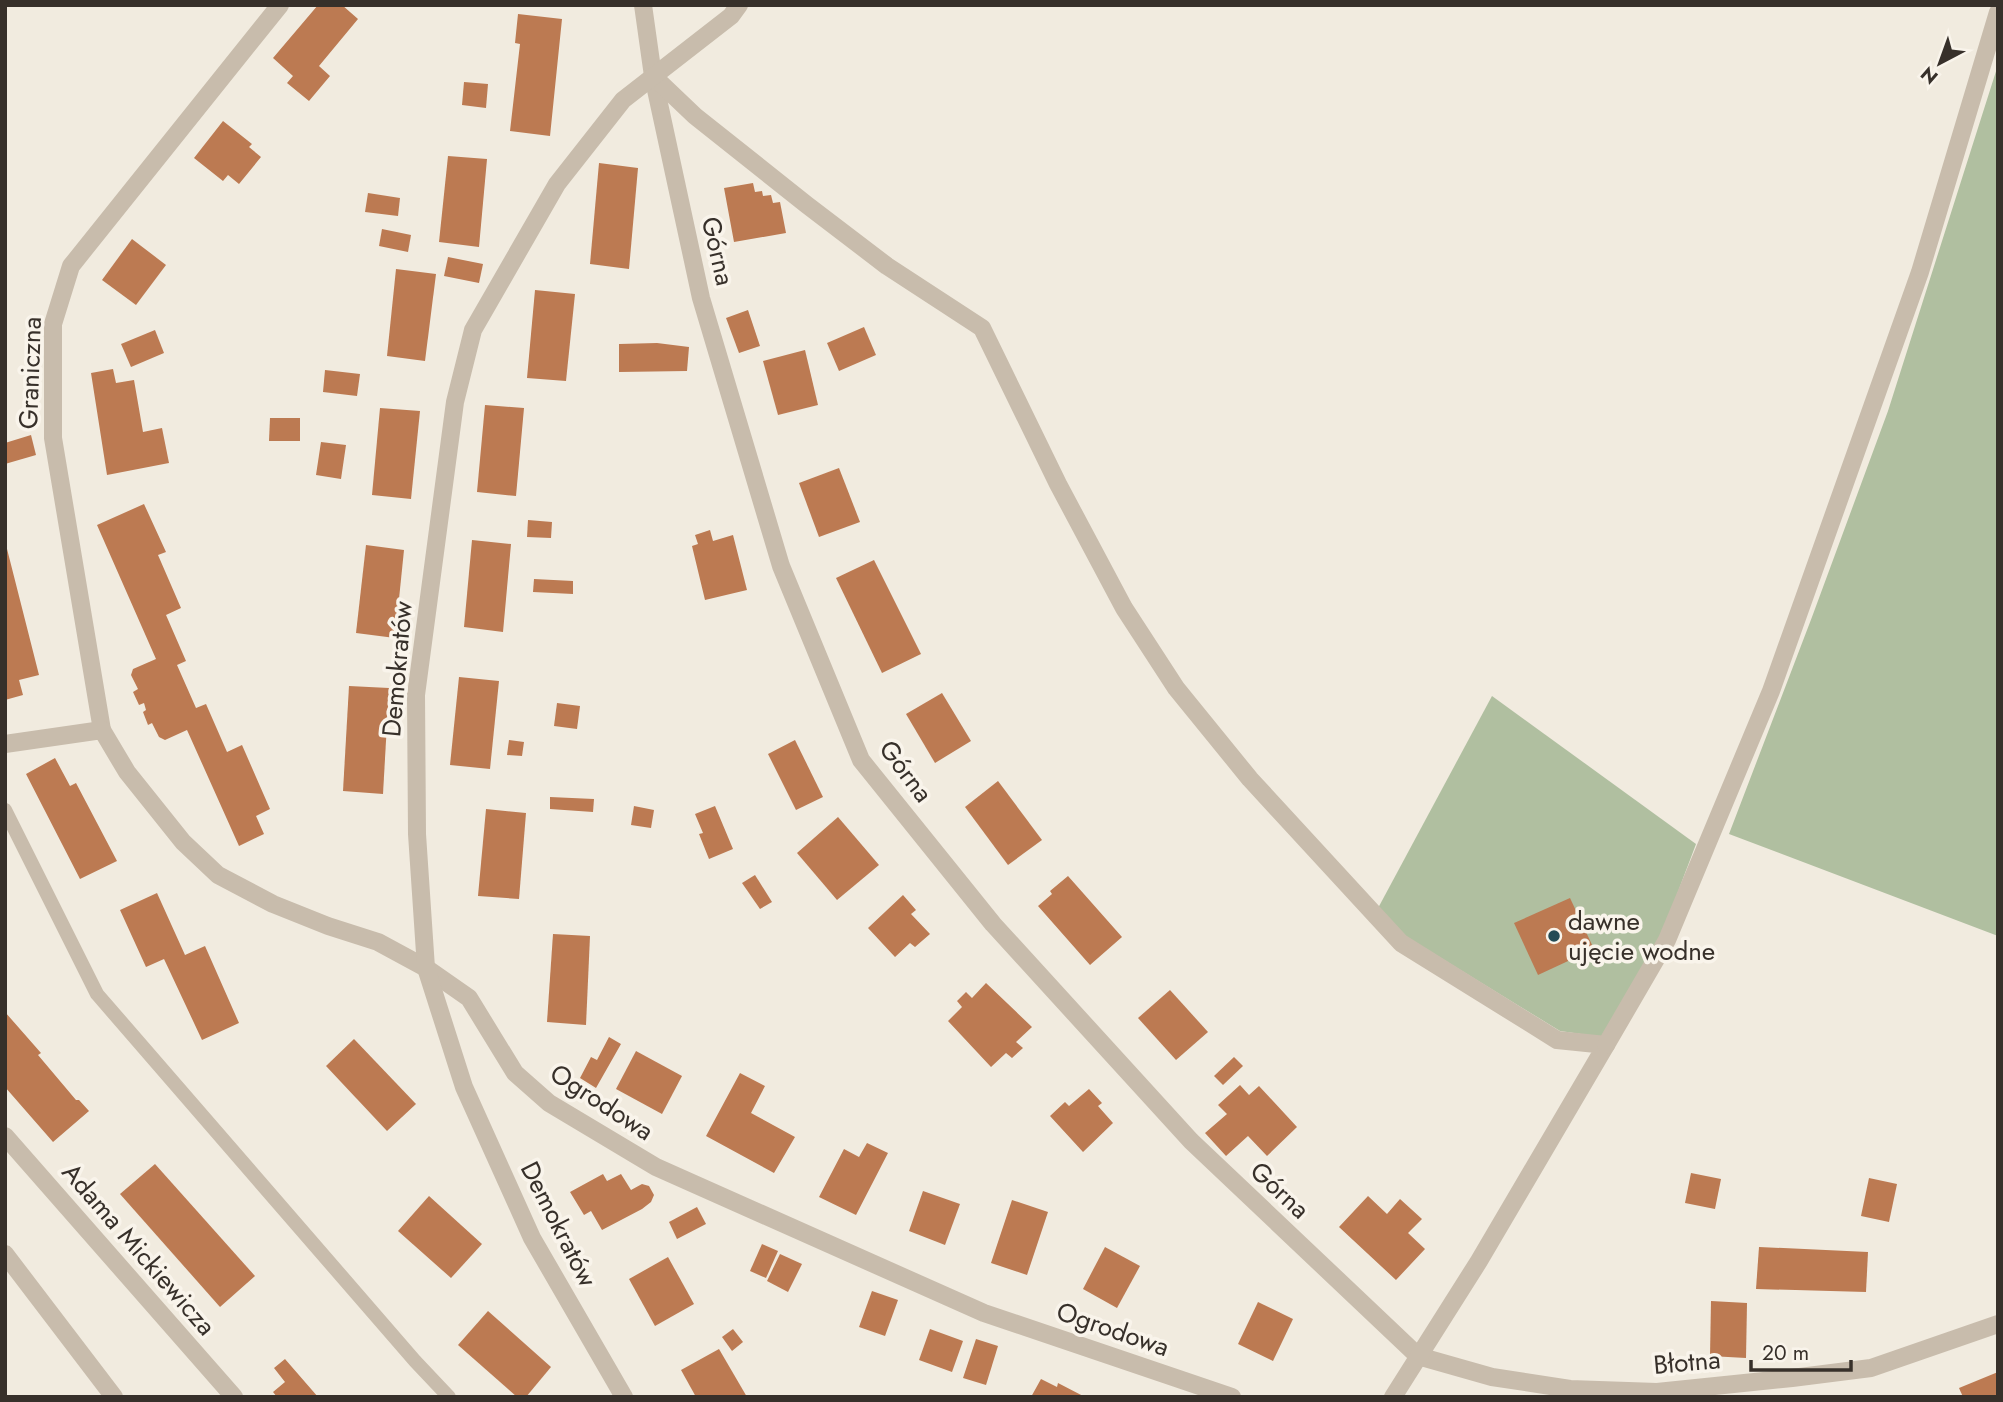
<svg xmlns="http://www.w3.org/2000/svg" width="2003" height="1402" viewBox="0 0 2003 1402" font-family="Jost,sans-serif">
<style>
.green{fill:#b0bfa0}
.building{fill:#bc7a52}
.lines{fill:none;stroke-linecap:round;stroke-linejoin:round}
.service{stroke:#c8bcac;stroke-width:14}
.minor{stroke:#c8bcac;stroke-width:18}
.tertiary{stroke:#c8bcac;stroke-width:18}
.poi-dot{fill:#234b55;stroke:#f9f4eb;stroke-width:2.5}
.labels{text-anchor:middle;stroke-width:7;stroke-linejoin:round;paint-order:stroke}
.street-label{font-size:26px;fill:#37302a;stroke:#f9f4eb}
.poi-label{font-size:26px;fill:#37302a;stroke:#f9f4eb;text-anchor:start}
</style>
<rect width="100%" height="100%" fill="#f1ebdf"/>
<g class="green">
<polygon points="1998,65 1998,936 1729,834 1812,617 1888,411"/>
<polygon points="1492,696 1696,844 1661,937 1602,1037 1560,1031 1405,936 1377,910"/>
</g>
<g class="building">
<polygon points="318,5 342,5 358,19 319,66 330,76 309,101 287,83 293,76 273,58"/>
<polygon points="518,14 562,19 550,136 510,131 520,44 515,43"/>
<polygon points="464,82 488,84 486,108 462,105"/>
<polygon points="223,121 252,144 249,147 261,157 239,184 228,175 223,181 194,158"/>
<polygon points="448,156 487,159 479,247 439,242"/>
<polygon points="599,163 638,168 629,269 590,264"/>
<polygon points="753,183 755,192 762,191 763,196 771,195 773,203 780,202 786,233 734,242 724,188"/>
<polygon points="368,193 400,198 398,216 365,212"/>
<polygon points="382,229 411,235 408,252 379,246"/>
<polygon points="132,239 166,265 136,305 102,280"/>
<polygon points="448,257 483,264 479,283 444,276"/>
<polygon points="396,269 436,274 425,361 387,356"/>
<polygon points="535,290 575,294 566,381 527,378"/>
<polygon points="748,310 760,346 739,353 726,318"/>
<polygon points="864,327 876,355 839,371 827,343"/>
<polygon points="155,330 164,353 131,367 121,344"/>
<polygon points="657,343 689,347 687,371 619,372 619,344"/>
<polygon points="805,350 818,405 778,415 763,361"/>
<polygon points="113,369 116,383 134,380 143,432 162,428 169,463 107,475 91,373"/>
<polygon points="325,370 360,374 357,396 323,392"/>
<polygon points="485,405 524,408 516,496 477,492"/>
<polygon points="380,408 420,411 411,499 372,495"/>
<polygon points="270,418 300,418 300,441 269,441"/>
<polygon points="31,435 36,455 5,464 5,443"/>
<polygon points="321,442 346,445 341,479 316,475"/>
<polygon points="839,468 860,522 819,537 799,483"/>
<polygon points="144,504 166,552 158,555 181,608 166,615 186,661 177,665 196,708 206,704 227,752 242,745 270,809 256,816 264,834 239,846 187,730 165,740 159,737 152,723 148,725 143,712 146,710 144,703 139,705 133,692 138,689 131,675 133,669 156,659 97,525"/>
<polygon points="528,520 552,522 551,538 527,537"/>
<polygon points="710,530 713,541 733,535 747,590 705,600 692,546 698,544 695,535"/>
<polygon points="472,540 511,544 503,632 464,627"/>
<polygon points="5,541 39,675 19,680 23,695 5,700"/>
<polygon points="366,545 404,550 395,638 356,633"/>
<polygon points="874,560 921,654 882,673 836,578"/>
<polygon points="534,579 573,581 573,594 533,592"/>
<polygon points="459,677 499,681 490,769 450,765"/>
<polygon points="349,686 389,688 383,794 343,791"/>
<polygon points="942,693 971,741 935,763 906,714"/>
<polygon points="557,703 580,706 577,729 554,726"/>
<polygon points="509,740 524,742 522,756 507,755"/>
<polygon points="795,740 823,797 796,810 768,754"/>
<polygon points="55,758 70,786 76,783 117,861 80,879 26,774"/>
<polygon points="998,781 1042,840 1008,865 965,807"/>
<polygon points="550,797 594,799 593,812 550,809"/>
<polygon points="634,806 654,810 651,828 631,825"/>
<polygon points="715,806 733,849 709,859 699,834 703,833 695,814"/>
<polygon points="486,809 526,813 519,899 478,896"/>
<polygon points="838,817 879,865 837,900 797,853"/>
<polygon points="755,875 772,902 760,909 742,883"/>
<polygon points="1068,876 1122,937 1090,965 1038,906 1052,894 1050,891"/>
<polygon points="157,893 185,955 205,946 239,1023 202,1040 164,959 146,967 120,910"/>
<polygon points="903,895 916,910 911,914 930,934 915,947 910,943 895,957 868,928"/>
<polygon points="1570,898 1594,949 1538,975 1514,923"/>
<polygon points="553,934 590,936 586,1025 547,1022"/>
<polygon points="986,983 1032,1027 1016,1042 1023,1048 1012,1058 1006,1053 991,1067 948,1021 962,1007 957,1001 966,992 972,998"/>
<polygon points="1170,990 1208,1032 1176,1060 1138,1018"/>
<polygon points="5,1012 41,1053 38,1055 76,1100 79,1100 89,1111 53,1142 5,1087"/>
<polygon points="609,1037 621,1044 596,1088 580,1078 591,1057 597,1060"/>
<polygon points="354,1039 416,1104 387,1131 326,1066"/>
<polygon points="636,1051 682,1076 662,1114 616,1089"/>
<polygon points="1234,1057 1243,1066 1223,1085 1214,1076"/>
<polygon points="740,1073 765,1086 751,1113 795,1137 774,1173 706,1136"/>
<polygon points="1240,1085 1249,1095 1259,1086 1297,1127 1267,1156 1248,1136 1226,1156 1205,1133 1227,1114 1218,1105"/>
<polygon points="1089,1089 1102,1103 1098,1106 1113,1123 1083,1152 1050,1116 1065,1102 1069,1106"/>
<polygon points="867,1143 888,1153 856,1215 819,1197 844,1149 859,1157"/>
<polygon points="155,1164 255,1276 220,1307 120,1194"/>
<polygon points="1691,1173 1721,1179 1715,1209 1685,1203"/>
<polygon points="603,1174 607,1181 621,1174 631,1190 642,1184 649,1186 654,1195 651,1202 642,1209 602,1230 591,1211 584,1215 570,1192"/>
<polygon points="1869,1178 1897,1184 1889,1222 1861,1216"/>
<polygon points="923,1191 960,1204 945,1245 909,1231"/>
<polygon points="429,1196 482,1244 451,1278 398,1231"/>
<polygon points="1368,1196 1387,1214 1400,1199 1422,1219 1408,1233 1425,1249 1396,1280 1339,1227"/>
<polygon points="1012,1200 1048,1212 1027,1275 991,1263"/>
<polygon points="697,1207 706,1224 677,1239 669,1222"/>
<polygon points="762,1244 778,1251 766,1278 750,1271"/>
<polygon points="1105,1247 1140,1266 1117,1308 1083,1289"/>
<polygon points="1759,1247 1868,1252 1866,1292 1756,1289"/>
<polygon points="780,1254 802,1264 788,1292 767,1281"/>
<polygon points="668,1257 694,1304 655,1326 629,1279"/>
<polygon points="872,1291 898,1300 885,1336 859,1327"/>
<polygon points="1711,1301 1747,1303 1746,1358 1710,1356"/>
<polygon points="1258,1302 1293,1319 1273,1361 1238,1344"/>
<polygon points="488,1311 551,1367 526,1397 517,1397 458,1345"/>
<polygon points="733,1329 743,1342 732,1351 722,1337"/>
<polygon points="930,1329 963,1341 952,1372 919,1360"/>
<polygon points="976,1339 998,1346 986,1385 963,1378"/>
<polygon points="719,1349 747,1397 696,1397 681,1370"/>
<polygon points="285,1359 318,1397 277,1397 273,1392 285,1382 274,1368"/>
<polygon points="1998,1372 1998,1397 1963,1397 1959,1388"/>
<polygon points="1041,1379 1057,1387 1058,1383 1085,1397 1031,1397"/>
</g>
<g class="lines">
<polyline class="service" points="5,810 97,994 415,1361 449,1397"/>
<g class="minor">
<polyline points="643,5 653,76 701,298 781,566 861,760 993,924 1191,1141 1418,1356 1492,1377 1570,1389 1657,1392 1792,1378 1871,1368 1998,1324"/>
<polyline points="653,76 695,116 807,205 887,266 982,328 1058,484 1124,608 1176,688 1250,779 1401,943 1557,1040 1606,1045 1479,1261 1393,1397"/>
<polyline points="102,730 53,438 53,324 71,266 280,5"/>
<polyline points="5,744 102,730 127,772 183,842 218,875 273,904 328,926 378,942 426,968 469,998 515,1073 549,1103 656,1167 984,1313 1232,1397"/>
<polyline points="1606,1045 1667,940 1771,691 1920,272 1998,12"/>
<polyline points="5,1136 234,1397"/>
<polyline points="624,1397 532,1238 464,1087 426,968 417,834 416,695 455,402 473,330 557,184 623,100 731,16 739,5"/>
</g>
<polyline class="tertiary" points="5,1254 114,1397"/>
</g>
<circle class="poi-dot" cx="1554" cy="936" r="7"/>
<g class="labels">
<g class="street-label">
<text transform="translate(718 251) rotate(77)" y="9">Górna</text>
<text transform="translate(30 373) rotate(-88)" y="9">Graniczna</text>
<text transform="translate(397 669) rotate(-85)" y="9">Demokratów</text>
<text transform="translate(906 771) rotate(53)" y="9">Górna</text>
<text transform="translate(602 1102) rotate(33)" y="9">Ogrodowa</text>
<text transform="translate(1280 1190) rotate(43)" y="9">Górna</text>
<text transform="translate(559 1224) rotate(63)" y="9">Demokratów</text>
<text transform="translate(139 1249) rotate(49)" y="9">Adama Mickiewicza</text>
<text transform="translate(1113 1329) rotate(19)" y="9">Ogrodowa</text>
<text transform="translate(1687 1362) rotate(-5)" y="9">Błotna</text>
</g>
<g class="poi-label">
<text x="1568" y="930">dawne<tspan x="1568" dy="30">ujęcie wodne</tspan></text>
</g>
</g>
<rect width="2003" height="1402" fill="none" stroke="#37302a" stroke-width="14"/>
<g transform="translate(1940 63) rotate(221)" stroke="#f9f4eb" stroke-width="5" paint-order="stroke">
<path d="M0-5L12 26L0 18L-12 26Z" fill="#37302a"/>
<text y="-10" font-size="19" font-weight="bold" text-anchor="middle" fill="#37302a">N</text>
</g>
<path d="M1751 1360v10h100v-10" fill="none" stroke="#37302a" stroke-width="3.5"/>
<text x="1762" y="1360" font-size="21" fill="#37302a" stroke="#f9f4eb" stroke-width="5" paint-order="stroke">20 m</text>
</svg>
